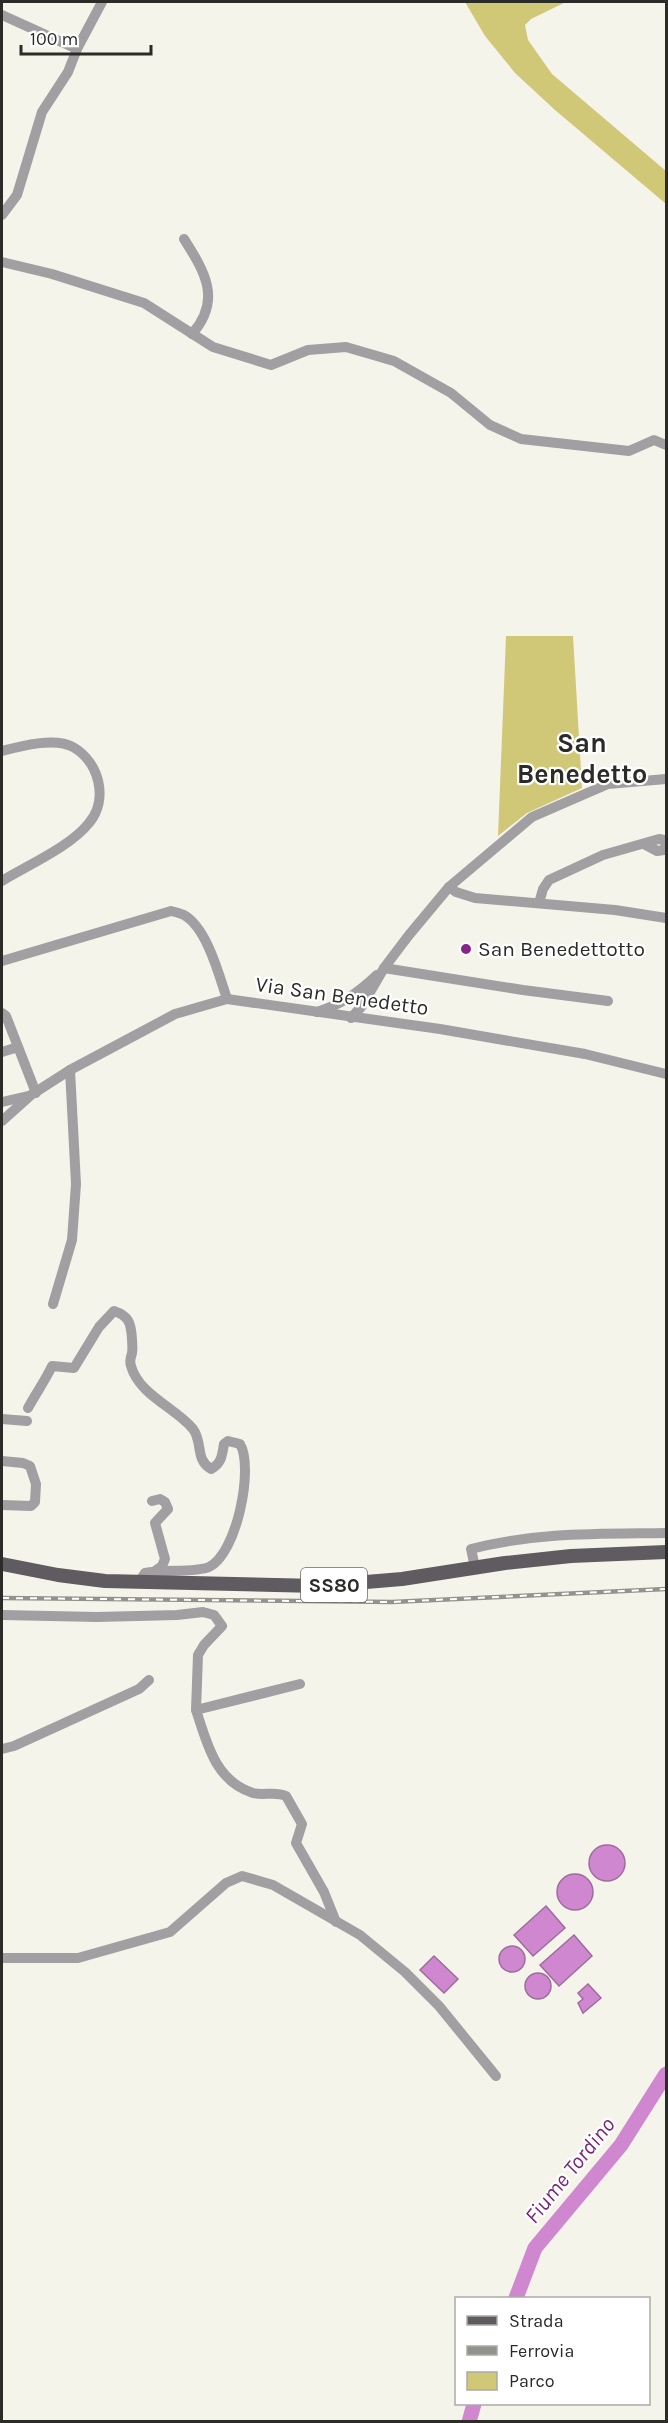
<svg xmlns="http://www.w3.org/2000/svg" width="668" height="2423" viewBox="0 0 668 2423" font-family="Karla,sans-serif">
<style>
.green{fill:#d1c877}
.water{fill:#cf88cf;stroke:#9e6c9d;stroke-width:1.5}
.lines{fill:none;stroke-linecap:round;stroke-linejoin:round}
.river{stroke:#cf88cf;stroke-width:15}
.minor{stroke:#a29fa2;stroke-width:10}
.major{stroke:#605b60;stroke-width:14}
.rail-casing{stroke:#93928c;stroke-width:4.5}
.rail{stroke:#fff;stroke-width:2;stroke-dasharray:7;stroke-linecap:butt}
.poi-dot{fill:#87238b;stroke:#fff;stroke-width:2}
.labels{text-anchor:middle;stroke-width:4.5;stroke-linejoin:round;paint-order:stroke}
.shield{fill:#fff;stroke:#6b6b68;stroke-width:1.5}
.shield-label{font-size:20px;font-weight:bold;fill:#2b2b28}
.poi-label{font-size:21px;fill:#2b2b28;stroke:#fff;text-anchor:start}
.street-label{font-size:21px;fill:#2b2b28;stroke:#fff}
.water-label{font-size:22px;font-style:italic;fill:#78247b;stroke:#fff}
.district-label{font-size:27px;font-weight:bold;fill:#2b2b28;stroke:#fff}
</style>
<rect width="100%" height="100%" fill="#f5f4eb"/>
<g class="green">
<polygon points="465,2 566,2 531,19 525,25 528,40 552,74 666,171 666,204 555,110 515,73 485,36"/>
<polygon points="506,636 573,636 582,788 527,813 498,836"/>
</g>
<g class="water">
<circle cx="607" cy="1863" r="18"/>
<circle cx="575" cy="1892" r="18"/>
<polygon points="546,1906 565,1928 533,1956 514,1935"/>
<polygon points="574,1935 592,1956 559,1986 540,1965"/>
<circle cx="512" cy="1959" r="13"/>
<polygon points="434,1956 458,1979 444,1993 420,1970"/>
<circle cx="538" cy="1986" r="13"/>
<polygon points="588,1984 601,1998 583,2013 578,2003 583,1999 578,1993"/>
</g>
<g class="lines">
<g class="river">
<polyline points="516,2298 535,2248 621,2145 666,2074"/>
<polyline points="469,2422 474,2404"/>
</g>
<g class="minor">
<polyline points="2,15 77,49"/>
<polyline points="2,215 17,195 42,112 68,72 77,49 102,2"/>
<path d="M 184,239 C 205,272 222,300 192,334"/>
<polyline points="2,262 52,274 144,303 213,347 271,365 308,350 346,347 394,361 451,393 490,425 521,439 629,451 654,440 666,445"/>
<path d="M 2,751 C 21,746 55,737 73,747 C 99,762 109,799 89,823 C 70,847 28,865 2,881"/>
<polyline points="449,887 456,892 475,898 615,910 666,918"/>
<polyline points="539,903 543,889 549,880 603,855 659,839 664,840 666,845 664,850 657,851 644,844"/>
<path d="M 2,961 L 171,911 C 175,912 180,913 184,915 C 207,928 219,975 227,999"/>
<polyline points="384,968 523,990 608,1001"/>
<path d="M 317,1012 C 342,1004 358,993 377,975"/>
<polyline points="2,1013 6,1016 36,1093"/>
<polyline points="351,1018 362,1006 384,968 409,935 449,887 532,817 608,784 666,779"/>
<polyline points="2,1052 18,1047"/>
<polyline points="2,1102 28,1096"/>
<polyline points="2,1121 31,1095 70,1070 175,1014 227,999 440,1029 585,1054 666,1074"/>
<polyline points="53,1304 72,1240 76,1184 70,1070"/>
<path d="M 28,1408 C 36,1393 45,1381 52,1366 L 74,1368 L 99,1327 L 114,1311 C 129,1316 131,1323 132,1339 C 132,1343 133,1348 132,1353 C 131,1358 129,1360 131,1366 C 139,1395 176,1408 193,1429 C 203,1442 195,1460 211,1469 C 222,1463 222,1455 224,1444 L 228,1441 L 240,1444 C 254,1467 237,1554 209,1567 C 195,1573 163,1569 145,1573 L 139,1582"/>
<polyline points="2,1419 27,1421"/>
<polyline points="2,1461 23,1463 30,1466 36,1484 35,1502 31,1506 2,1505"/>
<polyline points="152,1501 160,1499 165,1502 168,1509 155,1523 165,1559 162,1566 155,1571"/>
<path d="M 475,1567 L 471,1549 C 537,1532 599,1534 666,1533"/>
<polyline points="2,1615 97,1617 177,1615 203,1612 214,1615 222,1626 204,1645 198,1655 196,1710 300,1684"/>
<path d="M 196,1710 C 207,1743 215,1781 253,1793 C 264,1796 275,1791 286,1796 L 302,1824 L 296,1843 L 324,1892 L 336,1922"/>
<polyline points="2,1749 14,1746 139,1689 149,1680"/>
<polyline points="2,1958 78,1958 170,1932 226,1883 242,1876 273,1885 360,1935 405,1972 439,2006 496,2076"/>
</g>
<polyline class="major" points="2,1564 58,1575 105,1581 318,1586 402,1579 505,1563 571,1556 666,1552"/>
<defs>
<polyline id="rail" points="2,1598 392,1602 666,1589"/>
</defs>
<use href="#rail" class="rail-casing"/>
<use href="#rail" class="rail"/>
</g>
<circle class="poi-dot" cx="466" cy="949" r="6"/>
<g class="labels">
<rect class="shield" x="301" y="1568" width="66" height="34" rx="4.5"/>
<g class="shield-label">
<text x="334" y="1592">SS80</text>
</g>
<g class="poi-label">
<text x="478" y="956">San Benedettotto</text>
</g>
<g class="street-label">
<text transform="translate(342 996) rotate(8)" y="7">Via San Benedetto</text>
</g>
<g class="water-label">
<text transform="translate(569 2170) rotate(-51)" y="8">Fiume Tordino</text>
</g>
<g class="district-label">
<text x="582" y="752">San<tspan x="582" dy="31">Benedetto</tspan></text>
</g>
</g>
<rect width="668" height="2423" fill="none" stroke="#2b2b28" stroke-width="6"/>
<rect x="455" y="2297" width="195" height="108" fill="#ffffff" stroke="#aaaaa9" stroke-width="1.5"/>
<rect x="467" y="2316" width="30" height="9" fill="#605b60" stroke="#aaaaa9" stroke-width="1.5"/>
<text x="509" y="2327" font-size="18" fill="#2b2b28">Strada</text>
<rect x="467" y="2346" width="30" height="9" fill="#93928c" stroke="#aaaaa9" stroke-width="1.5"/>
<text x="509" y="2357" font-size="18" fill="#2b2b28">Ferrovia</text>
<rect x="467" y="2372" width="30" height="18" fill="#d1c877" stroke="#aaaaa9" stroke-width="1.5"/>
<text x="509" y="2387" font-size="18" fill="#2b2b28">Parco</text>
<path d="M21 45v9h130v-9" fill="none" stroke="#2b2b28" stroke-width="3"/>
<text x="30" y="45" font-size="18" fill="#2b2b28" stroke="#ffffff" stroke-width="4.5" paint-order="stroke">100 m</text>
</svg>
